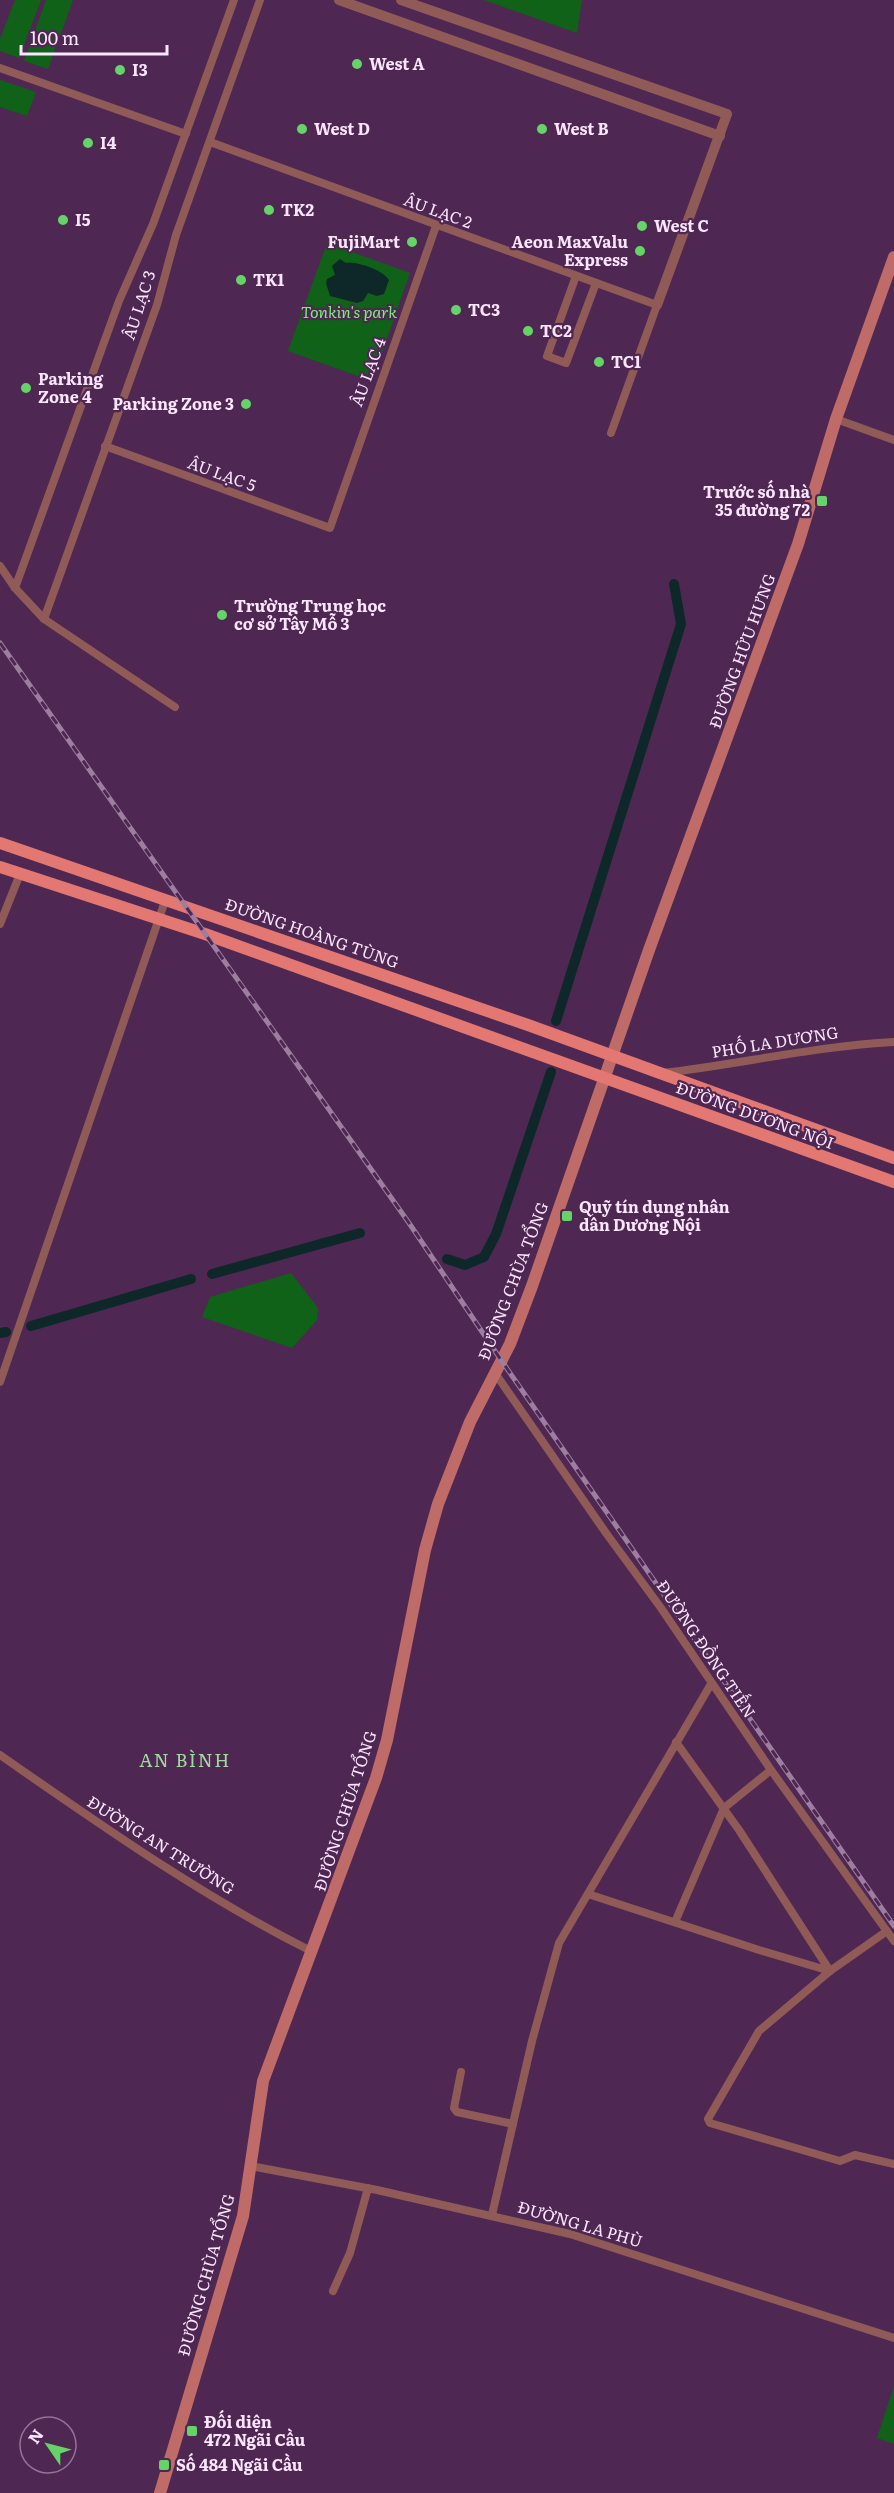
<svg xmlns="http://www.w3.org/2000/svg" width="894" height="2493" viewBox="0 0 894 2493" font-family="Literata,serif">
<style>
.green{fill:#0f6217}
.water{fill:#0e282a}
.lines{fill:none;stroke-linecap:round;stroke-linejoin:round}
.canal{stroke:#0e282a;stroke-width:10}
.minor{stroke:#905b57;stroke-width:8}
.tertiary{stroke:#905b57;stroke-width:10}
.secondary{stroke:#bf6b67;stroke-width:12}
.primary{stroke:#e37772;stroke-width:12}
.rail-casing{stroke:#9d7ea0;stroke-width:5}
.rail{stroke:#4e2852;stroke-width:3;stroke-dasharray:9;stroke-linecap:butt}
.poi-dot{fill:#65d467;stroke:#4e2852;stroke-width:2}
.labels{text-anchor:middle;stroke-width:4.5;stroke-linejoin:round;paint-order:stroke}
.poi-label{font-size:16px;font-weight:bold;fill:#fce5fe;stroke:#4e2852;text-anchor:start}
.street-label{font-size:16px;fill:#fce5fe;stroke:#4e2852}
.park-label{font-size:16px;font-style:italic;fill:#79ee7a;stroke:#4e2852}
.neighbourhood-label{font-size:18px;letter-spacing:1.5px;fill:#a0d99e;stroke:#4e2852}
</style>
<rect width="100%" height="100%" fill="#4e2852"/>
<g class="green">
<polygon points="15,0 41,0 19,58 0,51 0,39"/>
<polygon points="46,0 73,0 48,69 24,61"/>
<polygon points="484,0 582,0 577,33"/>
<polygon points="0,80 36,92 27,116 0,107"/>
<polygon points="327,243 410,273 372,381 288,351"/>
<polygon points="291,1273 318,1308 317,1320 292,1348 202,1317 210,1297"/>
<polygon points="894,2386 894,2444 877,2438"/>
</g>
<path class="water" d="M 340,259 L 346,263 C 357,261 383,270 389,280 L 384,294 L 377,296 L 368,293 L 363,301 L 357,303 L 330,296 L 326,283 L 327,279 L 335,275 L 332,266 Z"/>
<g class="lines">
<g class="canal">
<polyline points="556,1021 681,624 674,584"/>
<polyline points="447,1259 465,1265 484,1257 496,1234 551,1072"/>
<polyline points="212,1274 360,1233"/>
<polyline points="31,1326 191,1279"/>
<polyline points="0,1333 6,1332"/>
</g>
<g class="minor">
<polyline points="0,68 186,134"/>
<polyline points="210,142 657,305 611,433"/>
<polyline points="576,276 547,356 566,363 596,283"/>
<polyline points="836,419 894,440"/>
<polyline points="105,446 330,528 436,226"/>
<polyline points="0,566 15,588 44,619 175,707"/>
<polyline points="15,588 119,301 153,224 234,0"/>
<polyline points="44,619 157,305 176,235 260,0"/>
<polyline points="0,924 20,874"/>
<path d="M 663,1073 C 740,1064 817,1046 894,1042"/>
<polyline points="495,1373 606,1533 661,1608 771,1770 894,1941"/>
<polyline points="0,1382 165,901"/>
<polyline points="676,1742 739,1830 830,1971"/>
<path d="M 0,1755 C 101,1825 201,1896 311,1951"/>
<polyline points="588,1894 759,1950 830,1971"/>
<polyline points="675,1922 724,1808 771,1770"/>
<polyline points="887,1931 830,1971 759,2031 708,2119 710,2123 840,2161 855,2155 894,2164"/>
<polyline points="461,2072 454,2108 457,2112 513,2124"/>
<polyline points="251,2166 377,2190 570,2234 894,2338"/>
<polyline points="492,2215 532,2041 559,1943 711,1684"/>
<polyline points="333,2291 350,2253 368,2188"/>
</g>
<g class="tertiary">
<polyline points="339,0 720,136"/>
<polyline points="401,0 727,114 657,305"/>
</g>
<polyline class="secondary" points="160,2493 243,2216 263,2081 376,1778 387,1740 425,1550 438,1504 470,1422 510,1344 532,1286 649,950 798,544 836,419 894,257"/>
<g class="primary">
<polyline points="0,843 528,1025 894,1158"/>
<polyline points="0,867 205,934 894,1182"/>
</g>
<defs>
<polyline id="rail" points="0,643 409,1223 501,1360 894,1926"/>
</defs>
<use href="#rail" class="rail-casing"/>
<use href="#rail" class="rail"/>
</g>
<g class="poi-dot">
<circle cx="357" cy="64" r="6"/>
<circle cx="120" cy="70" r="6"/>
<circle cx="302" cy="129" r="6"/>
<circle cx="542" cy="129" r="6"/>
<circle cx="88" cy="143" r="6"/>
<circle cx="269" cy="210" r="6"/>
<circle cx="63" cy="220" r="6"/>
<circle cx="642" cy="226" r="6"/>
<circle cx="412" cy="242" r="6"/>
<circle cx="640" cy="251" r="6"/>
<circle cx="241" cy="280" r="6"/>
<circle cx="456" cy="310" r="6"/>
<circle cx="528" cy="331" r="6"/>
<circle cx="599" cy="362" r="6"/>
<circle cx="26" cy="388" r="6"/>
<circle cx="246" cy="404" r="6"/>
<rect x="816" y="495" width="12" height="12" rx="3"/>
<circle cx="222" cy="615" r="6"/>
<rect x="561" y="1210" width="12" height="12" rx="3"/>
<rect x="186" y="2425" width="12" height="12" rx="3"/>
<rect x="158" y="2459" width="12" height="12" rx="3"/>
</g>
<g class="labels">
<g class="poi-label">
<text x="369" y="70">West A</text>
<text x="132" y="76">I3</text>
<text x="314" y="135">West D</text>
<text x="554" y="135">West B</text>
<text x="100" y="149">I4</text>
<text x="281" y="216">TK2</text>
<text x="75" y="226">I5</text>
<text x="654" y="232">West C</text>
<text x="400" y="248" text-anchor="end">FujiMart</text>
<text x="628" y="248" text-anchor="end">Aeon MaxValu<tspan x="628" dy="18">Express</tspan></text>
<text x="253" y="286">TK1</text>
<text x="468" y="316">TC3</text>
<text x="540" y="337">TC2</text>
<text x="611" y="368">TC1</text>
<text x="38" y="385">Parking<tspan x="38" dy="18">Zone 4</tspan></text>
<text x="234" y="410" text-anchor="end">Parking Zone 3</text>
<text x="810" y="498" text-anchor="end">Trước số nhà<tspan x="810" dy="18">35 đường 72</tspan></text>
<text x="234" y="612">Trường Trung học<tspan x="234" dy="18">cơ sở Tây Mỗ 3</tspan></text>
<text x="579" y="1213">Quỹ tín dụng nhân<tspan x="579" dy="18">dân Dương Nội</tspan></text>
<text x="204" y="2428">Đối diện<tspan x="204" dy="18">472 Ngãi Cầu</tspan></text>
<text x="176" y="2471">Số 484 Ngãi Cầu</text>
</g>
<g class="street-label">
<text transform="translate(438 211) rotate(20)" y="6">ÂU LẠC 2</text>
<text transform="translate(139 305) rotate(-72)" y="6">ÂU LẠC 3</text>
<text transform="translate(368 372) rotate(-70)" y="6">ÂU LẠC 4</text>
<text transform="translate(222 474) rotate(20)" y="6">ÂU LẠC 5</text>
<text transform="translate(742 651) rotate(-70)" y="6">ĐƯỜNG HỮU HƯNG</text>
<text transform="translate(312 933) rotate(19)" y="6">ĐƯỜNG HOÀNG TÙNG</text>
<text transform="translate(775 1042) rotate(-9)" y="6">PHỐ LA DƯƠNG</text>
<text transform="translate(755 1115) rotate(20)" y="6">ĐƯỜNG DƯƠNG NỘI</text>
<text transform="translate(513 1281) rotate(-69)" y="6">ĐƯỜNG CHÙA TỔNG</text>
<text transform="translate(706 1649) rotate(56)" y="6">ĐƯỜNG ĐỒNG TIẾN</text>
<text transform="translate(345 1811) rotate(-72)" y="6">ĐƯỜNG CHÙA TỔNG</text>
<text transform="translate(161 1845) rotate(32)" y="6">ĐƯỜNG AN TRƯỜNG</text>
<text transform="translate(580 2224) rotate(16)" y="6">ĐƯỜNG LA PHÙ</text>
<text transform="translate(206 2275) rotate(-74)" y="6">ĐƯỜNG CHÙA TỔNG</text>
</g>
<g class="park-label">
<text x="349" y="318">Tonkin's park</text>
</g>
<g class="neighbourhood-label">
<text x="185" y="1767">AN BÌNH</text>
</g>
</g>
<g transform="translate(48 2445) rotate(305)"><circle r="28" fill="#4e2852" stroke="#947497" stroke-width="1.5"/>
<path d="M0-4.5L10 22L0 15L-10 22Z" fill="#65d467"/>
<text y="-9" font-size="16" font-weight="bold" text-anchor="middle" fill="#fce5fe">N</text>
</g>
<path d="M21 45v9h146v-9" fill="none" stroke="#fce5fe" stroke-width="3"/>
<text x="30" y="45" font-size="18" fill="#fce5fe" stroke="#4e2852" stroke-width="4.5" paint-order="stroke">100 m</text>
</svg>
